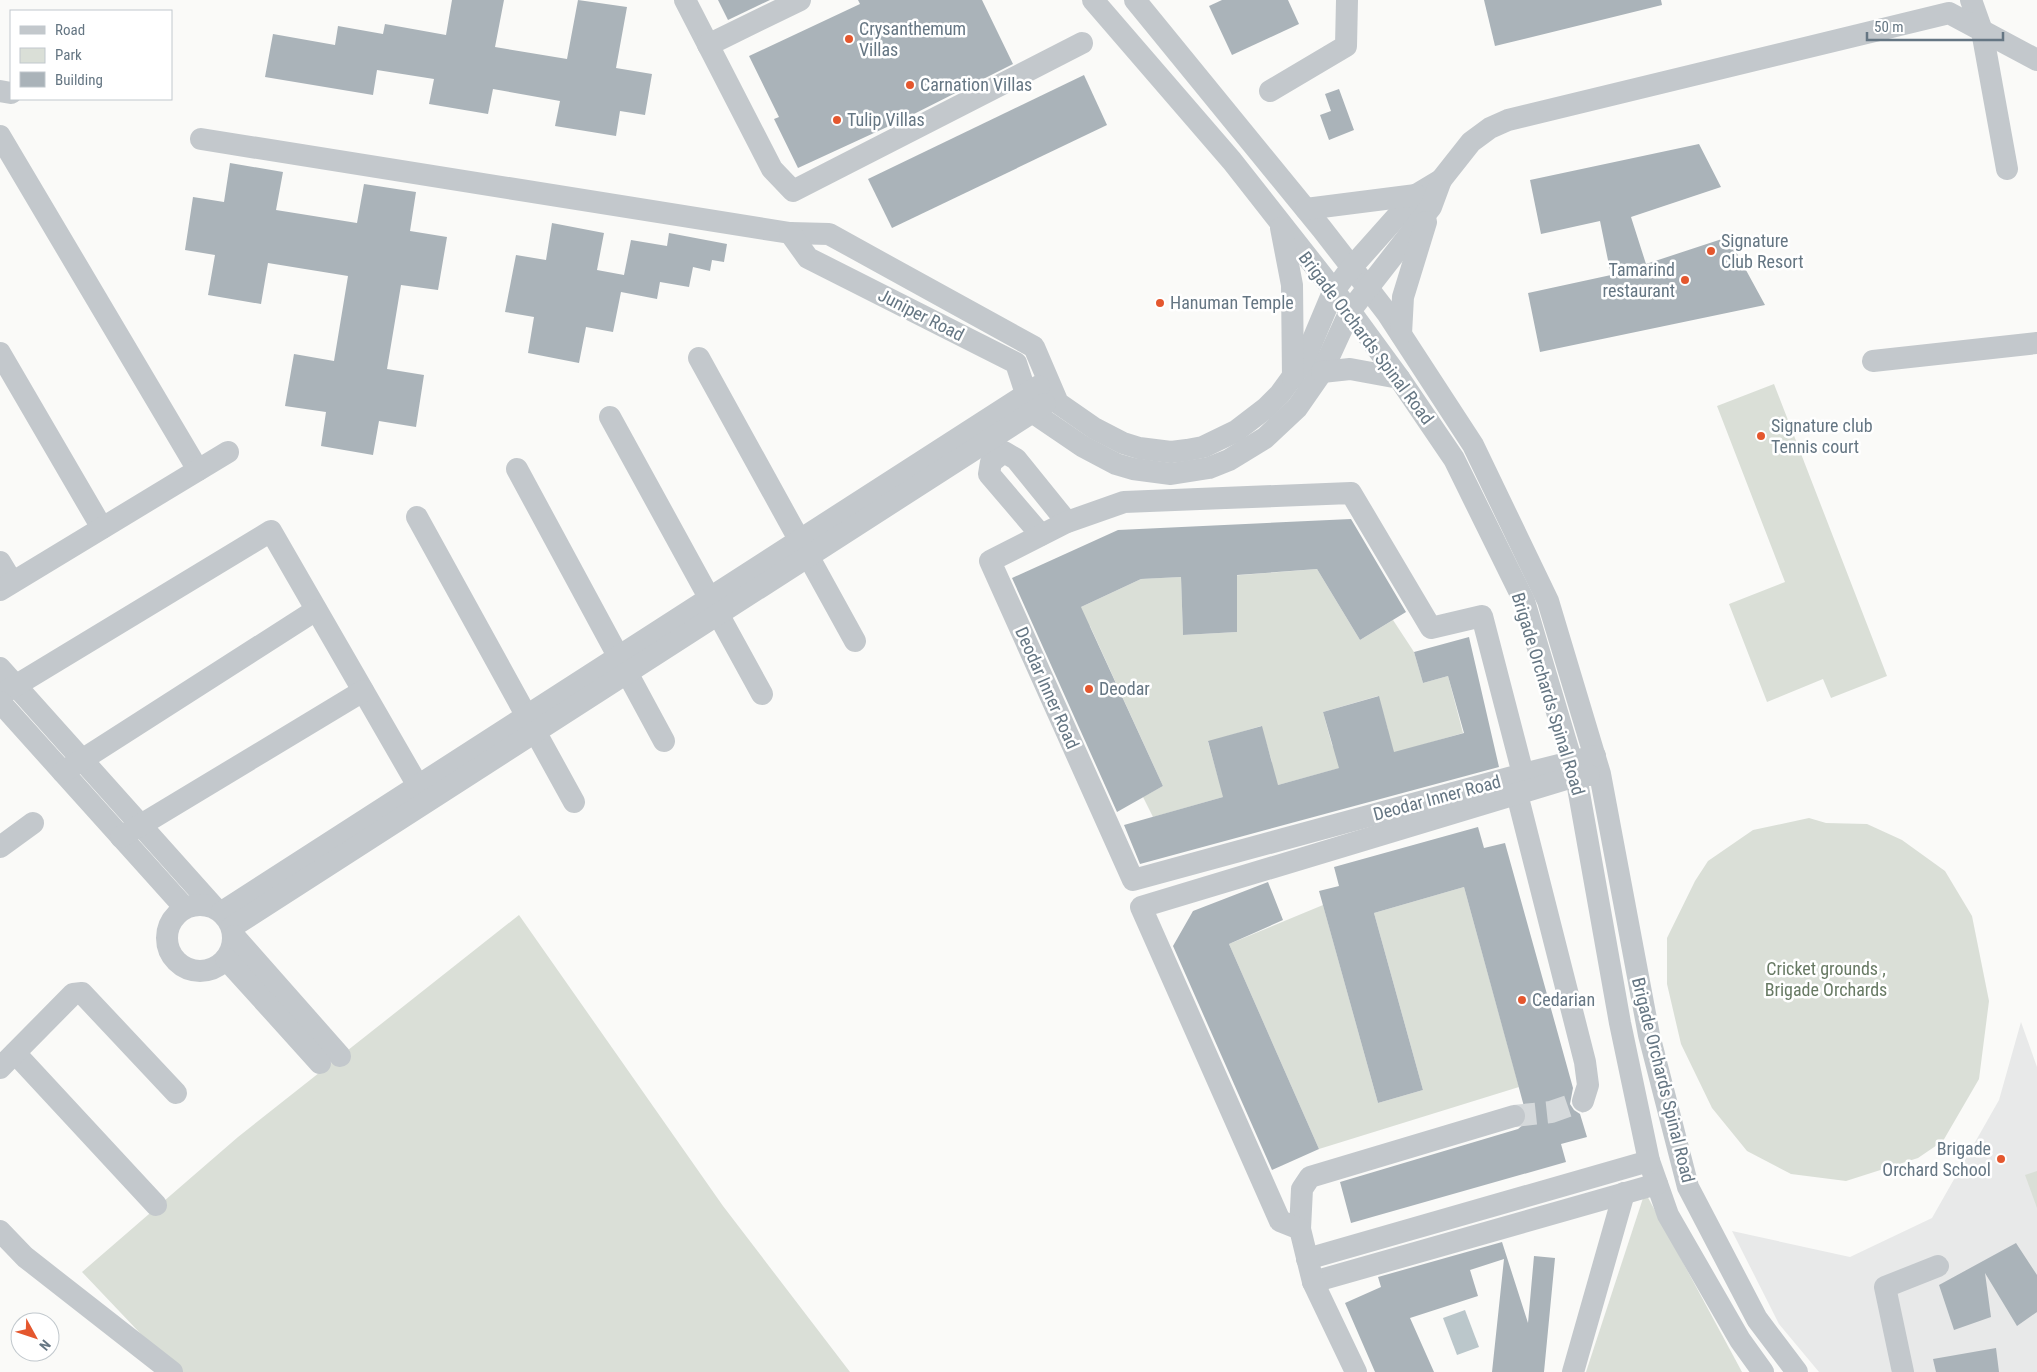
<svg xmlns="http://www.w3.org/2000/svg" width="2037" height="1372" viewBox="0 0 2037 1372" font-family="'Roboto Condensed',sans-serif">
<style>
.built{fill:#e8e9e9}
.green{fill:#dadfd7}
.water{fill:#bbc7cb}
.building{fill:#aab3b9}
.lines{fill:none;stroke-linecap:round;stroke-linejoin:round}
.minor-tunnel{stroke:#d5d9db;stroke-width:22;stroke-dasharray:22 11;stroke-linecap:butt}
.minor{stroke:#c3c8cc;stroke-width:22}
.poi-dot{fill:#e4572e;stroke:#fff;stroke-width:2}
.labels{text-anchor:middle;stroke-width:5;stroke-linejoin:round;paint-order:stroke}
.poi-label{font-size:18px;fill:#657683;stroke:#fff;text-anchor:start}
.street-label{font-size:18px;fill:#657683;stroke:#fff}
.park-label{font-size:18px;fill:#687a64;stroke:#fff}
</style>
<rect width="100%" height="100%" fill="#fafaf8"/>
<polygon class="built" points="2021,1022 2037,1067 2037,1372 1819,1372 1779,1324 1732,1231 1850,1257 1932,1218 1999,1100"/>
<g class="green">
<polygon points="1774,384 1887,676 1831,698 1823,679 1767,702 1729,604 1785,582 1717,406"/>
<polygon points="1317,569 1360,640 1393,620 1414,652 1423,683 1448,676 1463,733 1370,760 1363,737 1388,730 1378,696 1323,712 1332,745 1347,766 1264,789 1272,762 1261,726 1208,742 1218,777 1244,791 1153,817 1143,797 1163,786 1090,626 1073,634 1064,615 1141,579 1181,577 1183,635 1237,632 1216,577"/>
<polygon points="1809,818 1826,823 1867,824 1902,840 1945,871 1972,916 1989,1001 1979,1079 1943,1141 1918,1158 1846,1181 1791,1174 1747,1151 1712,1108 1681,1044 1667,984 1667,938 1695,881 1708,861 1753,830"/>
<polygon points="1464,887 1519,1087 1319,1149 1229,944 1323,905 1378,1103 1423,1090 1374,913"/>
<polygon points="519,915 723,1206 850,1372 177,1372 82,1272 238,1137"/>
<polygon points="2037,1171 2037,1208 2025,1175"/>
<polygon points="1645,1192 1742,1372 1586,1372"/>
</g>
<polygon class="water" points="1465,1310 1479,1347 1457,1355 1443,1318"/>
<g class="building">
<polygon points="452,0 504,0 495,47 567,59 578,0 627,7 616,68 652,74 645,115 620,111 616,136 555,126 560,101 493,89 488,114 429,104 434,79 377,70 373,95 265,77 273,34 335,45 338,26 383,34 385,24 446,35"/>
<polygon points="718,0 770,0 728,20"/>
<polygon points="858,0 982,0 1013,64 900,121 798,168 774,119 779,117 749,56 860,4"/>
<polygon points="1222,0 1288,0 1299,24 1232,55 1209,6"/>
<polygon points="1484,0 1661,0 1662,5 1495,46"/>
<polygon points="1084,75 1107,125 892,228 868,179"/>
<polygon points="1339,89 1354,130 1329,140 1320,115 1331,111 1325,94"/>
<polygon points="1699,144 1721,187 1631,217 1646,264 1728,237 1765,305 1540,352 1528,293 1611,275 1600,221 1541,234 1530,180"/>
<polygon points="230,163 283,172 276,210 357,223 364,184 416,192 410,231 447,237 438,290 401,285 387,369 424,375 416,427 379,421 373,455 321,446 326,412 285,406 294,354 334,361 348,276 268,263 261,304 208,295 215,255 185,250 193,197 224,202"/>
<polygon points="552,223 604,233 597,270 624,275 631,240 667,246 669,233 727,244 724,262 712,260 710,271 693,267 689,287 660,282 657,299 621,292 613,332 586,327 579,363 528,353 534,317 505,312 516,255 546,260"/>
<polygon points="1351,519 1406,612 1360,640 1317,569 1237,575 1237,632 1183,635 1181,577 1141,579 1081,607 1163,786 1117,812 1012,578 1118,530"/>
<polygon points="1469,637 1499,767 1140,864 1124,825 1223,797 1208,741 1262,726 1278,785 1339,768 1323,712 1379,696 1394,752 1464,733 1448,676 1423,683 1414,652"/>
<polygon points="1478,827 1484,848 1505,843 1573,1088 1570,1104 1574,1110 1580,1114 1587,1137 1561,1144 1566,1162 1351,1223 1340,1182 1518,1129 1528,1121 1464,887 1374,913 1423,1090 1378,1103 1319,891 1339,886 1334,867"/>
<polygon points="1268,882 1283,920 1229,944 1319,1149 1272,1170 1173,946 1193,911"/>
<polygon points="1502,1242 1528,1323 1534,1256 1555,1258 1544,1372 1492,1372 1504,1259 1470,1270 1478,1296 1410,1318 1434,1372 1375,1372 1345,1303 1381,1287 1378,1277"/>
<polygon points="2016,1243 2037,1275 2037,1312 2017,1326 1985,1273 1991,1317 1954,1330 1939,1285"/>
<polygon points="1996,1348 1999,1372 1936,1372 1933,1359"/>
</g>
<g class="lines">
<polyline class="minor-tunnel" points="1514,1116 1551,1112 1583,1101"/>
<g class="minor">
<polyline points="685,0 772,169 793,191 1082,43"/>
<polyline points="1093,0 1232,161 1350,311 1399,378 1454,459 1524,601 1576,776 1620,1023 1649,1161 1668,1215 1740,1340 1763,1372"/>
<polyline points="1135,0 1322,229 1367,287 1387,313 1473,445 1548,601 1600,774 1649,1035 1688,1187 1757,1319 1797,1372"/>
<polyline points="1971,0 1982,31 2007,169"/>
<polyline points="708,45 800,0"/>
<polyline points="0,91 11,93"/>
<polyline points="1270,91 1346,46 1347,0"/>
<polyline points="0,136 198,470"/>
<polyline points="201,139 790,233 829,234 1034,347 1058,403 1094,428 1123,443 1139,448 1171,452 1187,450 1203,447 1236,431 1266,408 1280,394 1304,361 1333,292 1351,268 1416,195 1441,180"/>
<polyline points="1306,209 1416,195"/>
<polyline points="1281,228 1292,285 1293,378"/>
<polyline points="790,233 808,258 1016,363 1032,412 1082,446 1116,464 1133,469 1171,474 1209,468 1229,460 1265,438 1297,408 1322,372 1350,311 1431,207 1441,180 1471,142 1490,128 1508,120 1949,13 2037,60"/>
<polyline points="1401,334 1403,297 1426,222"/>
<polyline points="0,353 102,528"/>
<polyline points="699,358 855,641"/>
<polyline points="1873,361 2037,343"/>
<polyline points="1322,372 1350,369 1399,378"/>
<polyline points="610,417 762,694"/>
<polyline points="517,469 664,741"/>
<polyline points="417,517 574,802"/>
<polyline points="1041,535 989,474 991,462 1004,452 1016,459 1067,522"/>
<polyline points="0,562 12,582"/>
<polyline points="0,590 228,452"/>
<polyline points="0,668 214,907"/>
<polyline points="0,695 271,531 425,798"/>
<polyline points="0,702 185,908"/>
<polyline points="63,772 316,610"/>
<polyline points="1523,774 1482,616 1431,628 1351,493 1124,502 1067,522 990,561 1133,880 1523,774 1595,756"/>
<polyline points="1517,794 1585,1062 1588,1085 1583,1101"/>
<polyline points="121,837 363,691"/>
<polyline points="0,847 33,823"/>
<circle cx="200" cy="938" r="33"/>
<polyline points="222,912 1039,386"/>
<polyline points="232,927 1045,404"/>
<polyline points="234,936 340,1056"/>
<polyline points="226,959 320,1063"/>
<polyline points="15,1053 156,1205"/>
<polyline points="0,1068 73,994 82,993 176,1093"/>
<polyline points="1300,1229 1302,1189 1310,1177 1514,1116"/>
<polyline points="0,1231 25,1257 172,1372"/>
<polyline points="1307,1259 1649,1161"/>
<polyline points="1313,1282 1657,1184"/>
<polyline points="1356,1372 1313,1282 1300,1229 1280,1221 1141,907 1576,776 1589,775"/>
<polyline points="1573,1372 1624,1193"/>
<polyline points="1903,1372 1885,1287 1938,1266"/>
</g>
</g>
<g class="poi-dot">
<circle cx="849" cy="39" r="5"/>
<circle cx="910" cy="85" r="5"/>
<circle cx="837" cy="120" r="5"/>
<circle cx="1711" cy="251" r="5"/>
<circle cx="1685" cy="280" r="5"/>
<circle cx="1160" cy="303" r="5"/>
<circle cx="1761" cy="436" r="5"/>
<circle cx="1089" cy="689" r="5"/>
<circle cx="1522" cy="1000" r="5"/>
<circle cx="2001" cy="1159" r="5"/>
</g>
<g class="labels">
<g class="poi-label">
<text x="859" y="35">Crysanthemum<tspan x="859" dy="21">Villas</tspan></text>
<text x="920" y="91">Carnation Villas</text>
<text x="847" y="126">Tulip Villas</text>
<text x="1721" y="247">Signature<tspan x="1721" dy="21">Club Resort</tspan></text>
<text x="1675" y="276" text-anchor="end">Tamarind<tspan x="1675" dy="21">restaurant</tspan></text>
<text x="1170" y="309">Hanuman Temple</text>
<text x="1771" y="432">Signature club<tspan x="1771" dy="21">Tennis court</tspan></text>
<text x="1099" y="695">Deodar</text>
<text x="1532" y="1006">Cedarian</text>
<text x="1991" y="1155" text-anchor="end">Brigade<tspan x="1991" dy="21">Orchard School</tspan></text>
</g>
<g class="street-label">
<text transform="translate(921 315) rotate(27)" y="6">Juniper Road</text>
<text transform="translate(1366 338) rotate(53)" y="6">Brigade Orchards Spinal Road</text>
<text transform="translate(1047 688) rotate(66)" y="6">Deodar Inner Road</text>
<text transform="translate(1548 694) rotate(73)" y="6">Brigade Orchards Spinal Road</text>
<text transform="translate(1437 798) rotate(-15)" y="6">Deodar Inner Road</text>
<text transform="translate(1663 1080) rotate(76)" y="6">Brigade Orchards Spinal Road</text>
</g>
<g class="park-label">
<text x="1826" y="975">Cricket grounds ,<tspan x="1826" dy="21">Brigade Orchards</tspan></text>
</g>
</g>
<rect x="10" y="10" width="162" height="90" fill="#ffffff" stroke="#c1c8cd"/>
<rect x="20" y="26" width="25" height="8" fill="#c3c8cc" stroke="#c1c8cd"/>
<text x="55" y="35" font-size="15" fill="#657683">Road</text>
<rect x="20" y="48" width="25" height="15" fill="#dadfd7" stroke="#c1c8cd"/>
<text x="55" y="60" font-size="15" fill="#657683">Park</text>
<rect x="20" y="72" width="25" height="15" fill="#aab3b9" stroke="#c1c8cd"/>
<text x="55" y="85" font-size="15" fill="#657683">Building</text>
<g transform="translate(35 1337) rotate(130)"><circle r="24" fill="#ffffff" stroke="#c1c8cd"/>
<path d="M0-4L9 19L0 12L-9 19Z" fill="#e4572e"/>
<text y="-8" font-size="14" font-weight="bold" text-anchor="middle" fill="#657683">N</text>
</g>
<path d="M1867 32v8h136v-8" fill="none" stroke="#657683" stroke-width="2.5"/>
<text x="1874" y="32" font-size="15" fill="#657683" stroke="#ffffff" stroke-width="4" paint-order="stroke">50 m</text>
</svg>
